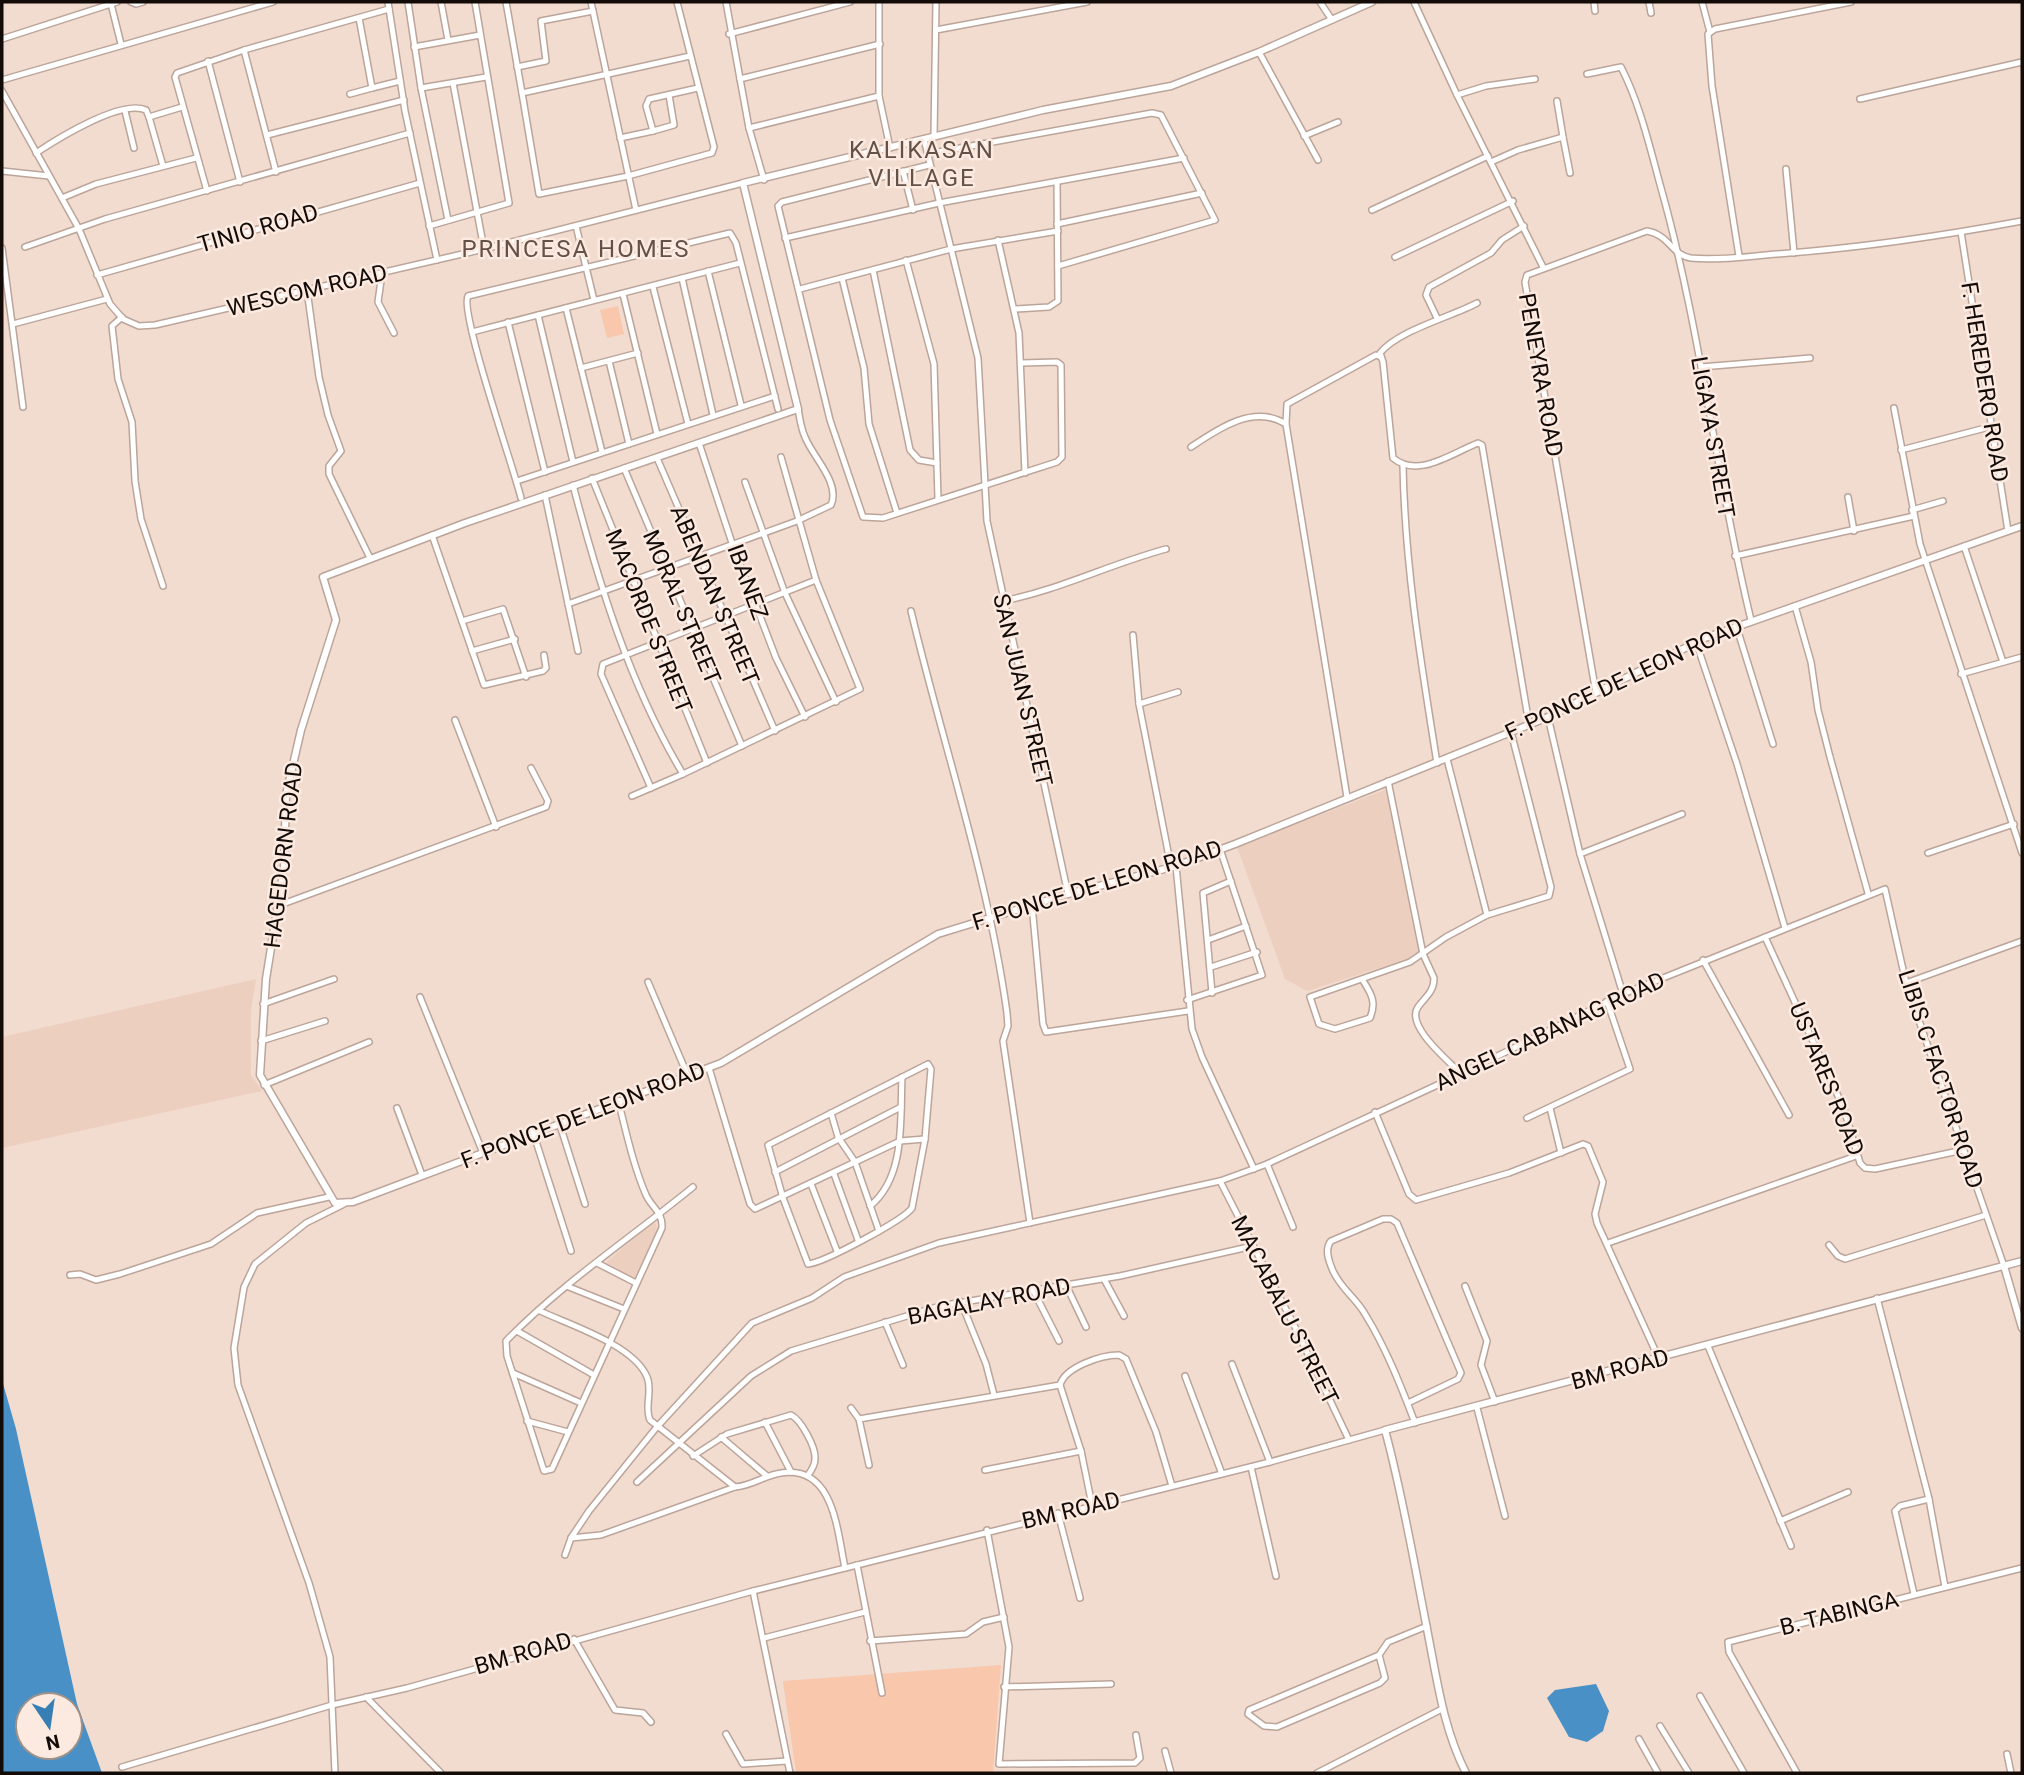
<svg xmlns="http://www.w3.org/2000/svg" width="2024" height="1775" viewBox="0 0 2024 1775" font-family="Roboto,sans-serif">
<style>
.built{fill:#edcfbf}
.green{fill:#f8c7ac}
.water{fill:#4890c5;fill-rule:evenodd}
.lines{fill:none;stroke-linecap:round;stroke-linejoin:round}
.minor-casing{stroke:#bba59a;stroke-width:8}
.tertiary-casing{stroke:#bba59a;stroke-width:9}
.minor{stroke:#fff;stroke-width:5}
.tertiary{stroke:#fff;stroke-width:6}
.labels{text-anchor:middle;stroke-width:5;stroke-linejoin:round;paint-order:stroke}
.street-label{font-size:23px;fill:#120b07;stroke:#fceae0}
.neighbourhood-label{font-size:24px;letter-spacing:2px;fill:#645147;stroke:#fceae0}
</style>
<rect width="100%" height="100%" fill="#f2dbcf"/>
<g class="built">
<polygon points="1390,788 1423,954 1307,991 1285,979 1237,847"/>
<polygon points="256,979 251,1010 251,1075 262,1091 2,1148 2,1037"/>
<polygon points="654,1221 658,1229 634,1280 604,1264"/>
</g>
<g class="green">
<polygon points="618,306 624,334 607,338 600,310"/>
<polygon points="1001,1665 993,1773 796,1773 783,1681"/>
</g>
<g class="water">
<path d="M 2,1380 L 16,1429 L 77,1704 L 102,1773 L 2,1773 ZM 28,1705 L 70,1705 L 70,1747 L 28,1747 Z"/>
<polygon points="1596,1684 1609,1711 1603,1731 1587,1742 1569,1737 1547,1698 1555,1690"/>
</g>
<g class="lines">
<defs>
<g id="minor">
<polyline points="131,2 136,4 143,2"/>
<polyline points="388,2 405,111 437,260"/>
<polyline points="408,2 421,88 448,220"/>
<polyline points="441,2 448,40"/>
<polyline points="506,2 522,93"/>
<polyline points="591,2 636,210"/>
<polyline points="677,2 714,147 712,153 628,176 539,194 522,93 690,56"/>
<polyline points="726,2 749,128 764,180"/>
<polyline points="879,2 879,96 890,148"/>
<polyline points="1320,2 1332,20"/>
<polyline points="1414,2 1457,95 1543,267"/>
<polyline points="1594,2 1595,11"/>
<polyline points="1649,2 1651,13"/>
<polyline points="1702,2 1710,32"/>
<polyline points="111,4 121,44"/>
<polyline points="359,18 372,88 400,81"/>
<polyline points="936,30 1087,2"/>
<polyline points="729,34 850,2"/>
<polyline points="2,39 117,2"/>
<polyline points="414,47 480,35"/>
<polyline points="244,50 276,172"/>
<polyline points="1259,52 1318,160"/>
<polyline points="208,61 240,182"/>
<polyline points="517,67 546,61 541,21 593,11"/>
<path d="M 1587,74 L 1621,67 C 1640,104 1650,148 1661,188 C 1701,330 1716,477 1751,620"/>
<polyline points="740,79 880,44"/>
<polyline points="2,80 273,2"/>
<polyline points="453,83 484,249"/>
<polyline points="421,88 486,77"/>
<polyline points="2,91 79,229 110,304 123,319 139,326 155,325 484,249 743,183"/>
<polyline points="350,94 372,88"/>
<polyline points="1457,95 1486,86 1535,79"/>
<polyline points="1860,99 2022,62"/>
<polyline points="1557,101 1563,137"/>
<polyline points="125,111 134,148"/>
<polyline points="749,128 879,96"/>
<polyline points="653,131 674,125 669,95"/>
<polyline points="267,135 404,100"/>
<polyline points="1304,136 1338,122"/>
<polyline points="934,137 936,2"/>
<polyline points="620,138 653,131 646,106 649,99 698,88"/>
<polyline points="924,139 978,358 987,521 1068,894"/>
<path d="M 36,153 C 57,139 121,99 146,110 L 149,117"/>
<polyline points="927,154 1152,113 1161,115 1215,220 1058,266"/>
<polyline points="1491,162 1518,150 1563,137 1570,173"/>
<polyline points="929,165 782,202 778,206 830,420 863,517 883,518 1057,462 1062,457 1061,365 1057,362 1022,363"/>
<polyline points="163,166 149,117 182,107"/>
<polyline points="1786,169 1794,253"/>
<polyline points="2,171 49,176"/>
<polyline points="903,171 913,210"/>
<polyline points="207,191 175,77 177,73 244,50 389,9"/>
<polyline points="62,198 96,184 196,158"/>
<polyline points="1372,210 1488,156"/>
<polyline points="1057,224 1202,193"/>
<polyline points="429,226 509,203 475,2"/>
<polyline points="576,226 594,300"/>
<polyline points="1961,232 2008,531"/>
<polyline points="785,238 939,203 1184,158"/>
<polyline points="998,240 1019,333 1025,473"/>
<polyline points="25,247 105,219 410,133"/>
<polyline points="2,248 23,407"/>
<polyline points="1739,256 1712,86 1708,34 1715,29 1851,2"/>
<polyline points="1395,257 1513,201"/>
<polyline points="906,260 934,364 938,499"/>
<polyline points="873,270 910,450 919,460 937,463"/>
<polyline points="708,271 741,405"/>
<polyline points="382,273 378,302 394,333"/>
<polyline points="97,275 420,183"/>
<polyline points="682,278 713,415"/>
<polyline points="842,278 864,368 869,424 897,513"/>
<polyline points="653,287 688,424"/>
<polyline points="800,289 951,249 1058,231"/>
<polyline points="307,290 319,377 328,415 341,451 329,466 329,474 370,558"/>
<polyline points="623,294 657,434"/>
<path d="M 1477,303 C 1451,317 1399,330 1380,353 L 1383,362 L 1393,458 C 1418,479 1452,453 1478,443 L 1482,445 L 1529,724"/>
<polyline points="566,308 602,452"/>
<polyline points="1014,309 1049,307 1058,301 1057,182"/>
<polyline points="538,315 573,462"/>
<polyline points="122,317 112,326 118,379 132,422 135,481 141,519 163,586"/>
<polyline points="1437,318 1426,295 1429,287 1491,253 1502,240 1524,226"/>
<polyline points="508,322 545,472"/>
<polyline points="13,324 107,299"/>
<polyline points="472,332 740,263"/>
<polyline points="609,361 629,444"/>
<polyline points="1701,367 1810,358"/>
<polyline points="581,368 638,353"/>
<polyline points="1894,408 1920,544 2022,853"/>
<polyline points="1286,424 1287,404 1376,355 1381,357"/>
<polyline points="699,443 732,543 776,658 805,717"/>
<path d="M 1191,447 C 1219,428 1254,404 1286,424 L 1347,797"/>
<polyline points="1901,450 1993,426"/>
<polyline points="657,458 775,731"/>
<path d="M 1403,466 C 1405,567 1421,663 1437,763"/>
<polyline points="624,468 742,746"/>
<polyline points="592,478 707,763"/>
<polyline points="517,481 775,396"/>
<polyline points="745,482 785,593 836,702"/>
<path d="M 573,485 C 599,584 630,686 683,774"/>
<polyline points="545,495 578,651"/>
<polyline points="1848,497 1854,531"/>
<path d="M 521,498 C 514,469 459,311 468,296 L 730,233 L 736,243 L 778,409"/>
<polyline points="432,535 484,685 543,671 546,668 544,655"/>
<polyline points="1964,546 2003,662"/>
<polyline points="1735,556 1914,516 1912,510 1943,501"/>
<path d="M 1003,601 C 1059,590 1110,564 1166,549"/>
<path d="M 568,604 L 797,521 L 831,505 C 841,483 812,456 805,437 C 801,429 800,419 798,409"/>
<polyline points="1795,606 1811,662 1818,710 1830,757 1868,893"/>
<path d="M 911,611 C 943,745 988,876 1007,1013 L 1008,1026 L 1003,1041 L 1030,1223"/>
<polyline points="462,621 503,609 526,677"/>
<polyline points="1736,625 1773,744"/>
<polyline points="1133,635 1139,704 1171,867"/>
<polyline points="1696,642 1737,764 1785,928"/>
<polyline points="472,651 515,639"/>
<polyline points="1961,674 2022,657"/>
<path d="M 1596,693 L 1525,282 L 1527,275 L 1647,231 C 1670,235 1671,255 1691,258 C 1718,261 1750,256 1777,254 C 1860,248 1941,236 2022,221"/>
<polyline points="1139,704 1178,692"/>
<polyline points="1548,717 1580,854 1623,994"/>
<polyline points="455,720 496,827"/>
<polyline points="1447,759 1487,915"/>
<path d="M 1388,781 L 1423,954 L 1434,978 C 1434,992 1426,996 1418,1007 C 1405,1026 1449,1061 1461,1074"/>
<polyline points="651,788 601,674 603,664 816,580"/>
<polyline points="632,796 683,774 860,689 816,580 781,457"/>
<polyline points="1928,853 2014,824"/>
<polyline points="1580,854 1682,814"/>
<polyline points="1176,866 1192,1029 1202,1057 1254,1169"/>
<polyline points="280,905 546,807 548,801 531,768"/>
<polyline points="1032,905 1043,1024 1046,1032 1188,1011"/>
<polyline points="1765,937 1844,1109 1860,1163 1865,1168 1875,1169 1963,1150"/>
<polyline points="1208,940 1246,926"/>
<polyline points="1703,960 1789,1115"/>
<polyline points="1211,967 1257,952"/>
<path d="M 1362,979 C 1371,993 1377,1002 1370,1018 L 1335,1029 L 1319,1024 L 1310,997 L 1410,962 L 1446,937 L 1487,915 L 1549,896 L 1551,887 L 1511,732"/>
<polyline points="648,982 687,1074"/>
<polyline points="1906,983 2022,941"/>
<polyline points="1212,993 1203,893 1231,881"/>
<polyline points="420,997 483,1153"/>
<polyline points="1187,1000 1262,975 1220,849"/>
<polyline points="263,1004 334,979"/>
<polyline points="261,1041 325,1021"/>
<path d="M 928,1064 L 931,1069 L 925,1139 L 912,1208 C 904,1220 823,1263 808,1264 L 783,1198 L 768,1145 Z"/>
<polyline points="709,1068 750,1204 755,1209 900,1141 925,1139"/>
<polyline points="264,1085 369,1042"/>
<path d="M 618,1100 C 626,1131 633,1165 646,1195 C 652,1208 663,1212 662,1228 L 552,1469 L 544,1471 L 507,1356 L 506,1341 C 561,1284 632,1237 693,1187"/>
<polyline points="397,1108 422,1175"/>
<polyline points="1550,1108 1561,1153"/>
<polyline points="1375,1112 1409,1194 1416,1200 1509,1173 1583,1144 1588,1146 1603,1182 1595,1214 1597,1223 1659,1359"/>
<polyline points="831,1113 838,1137 855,1162 879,1231"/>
<polyline points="1527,1118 1630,1069 1607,1001"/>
<polyline points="559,1122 585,1204"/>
<polyline points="533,1132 571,1251"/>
<polyline points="1267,1164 1293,1227"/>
<polyline points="775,1172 901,1107"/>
<polyline points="834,1174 858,1240"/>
<polyline points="1220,1181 1295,1327 1349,1440"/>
<polyline points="811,1184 837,1251"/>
<path d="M 870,1206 C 906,1177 900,1119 902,1077"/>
<polyline points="1608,1243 1856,1156"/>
<polyline points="1829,1245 1838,1256 1845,1259 1986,1215"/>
<polyline points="597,1263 636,1283"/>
<polyline points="70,1275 80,1274 96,1280 120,1274 211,1244 257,1213 329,1197"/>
<polyline points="1104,1279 1124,1316"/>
<polyline points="1066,1285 1086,1327"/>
<polyline points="1465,1286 1487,1341 1481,1365 1495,1402"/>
<polyline points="569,1287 624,1309"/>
<polyline points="1033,1290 1059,1341"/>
<polyline points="1877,1298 1929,1499 1945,1587"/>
<polyline points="961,1302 986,1364 994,1395"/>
<path d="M 540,1311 C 570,1325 634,1345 647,1377 C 653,1391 644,1406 650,1420 L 735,1487 C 752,1486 765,1475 781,1473 C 834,1465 837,1530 845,1568"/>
<polyline points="885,1322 903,1365"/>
<polyline points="517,1331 594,1375"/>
<polyline points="1708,1346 1791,1546"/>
<polyline points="1232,1364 1270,1462"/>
<polyline points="513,1373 581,1403"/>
<polyline points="1185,1376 1222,1474"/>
<polyline points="1060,1385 1081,1451 1092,1505"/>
<path d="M 1408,1403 L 1458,1379 L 1461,1373 L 1397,1223 L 1391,1219 L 1383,1219 L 1331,1241 C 1324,1249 1329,1262 1333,1271 C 1341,1289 1356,1298 1365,1314 C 1386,1348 1401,1386 1415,1423"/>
<polyline points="851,1408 859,1419"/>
<polyline points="1477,1408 1505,1516"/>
<polyline points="527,1421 568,1432"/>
<polyline points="765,1422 791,1472"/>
<polyline points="721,1437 767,1476"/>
<path d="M 693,1456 L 727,1434 L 791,1415 C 801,1420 816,1447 815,1459 C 815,1465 811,1471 808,1475"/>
<path d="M 869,1465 L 859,1419 L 1060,1385 C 1065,1367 1101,1355 1119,1355 L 1126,1359 L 1156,1432 L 1172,1486"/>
<polyline points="1251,1467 1276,1576"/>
<polyline points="985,1470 1081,1451"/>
<polyline points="637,1482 751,1376 791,1351 940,1306 1120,1276 1253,1246"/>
<polyline points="1058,1513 1080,1598"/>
<polyline points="1780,1521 1848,1492"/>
<polyline points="987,1530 1009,1647 999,1764 1135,1763 1140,1758 1136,1735"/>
<polyline points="571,1538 601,1535 735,1487"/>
<polyline points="565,1555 571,1538 589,1511 656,1428 752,1323 812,1298 844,1277 939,1243 1220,1181 1267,1164 1461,1074 1623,994 1885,889 1906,983 2004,1266"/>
<polyline points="857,1565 882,1693"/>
<polyline points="753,1591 790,1773"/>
<polyline points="1914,1594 1895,1511 1900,1506 1929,1499"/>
<polyline points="764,1638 865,1612"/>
<polyline points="574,1639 615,1710 643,1713 651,1722"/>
<polyline points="870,1641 966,1634 983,1622 1004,1617"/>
<polyline points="1379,1655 1249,1710 1248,1714 1264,1726 1277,1727 1380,1683 1385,1678 1379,1655 1388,1642 1427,1626"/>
<polyline points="1004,1687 1111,1684"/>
<polyline points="1700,1696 1744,1773"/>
<polyline points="366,1697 441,1773"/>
<polyline points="1660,1726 1689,1773"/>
<polyline points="726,1734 743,1764 787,1761"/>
<polyline points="1639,1739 1658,1773"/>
<polyline points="1165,1751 1171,1773"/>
<polyline points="2007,1754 2011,1773"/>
<polyline points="122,1767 332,1705 407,1688 753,1591 1270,1462 1385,1430"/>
<polyline points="335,1773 330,1657 309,1583 238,1385 234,1348 244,1287 255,1264 306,1223 344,1204"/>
<polyline points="1317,1773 1442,1709"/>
<polyline points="1797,1773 1729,1652 1728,1642 2022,1568"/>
</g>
<g id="tertiary">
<polyline points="1372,2 1259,52 1171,86 1043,110 743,183 798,409 465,523 323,577 336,620 301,730 286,795 284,867 266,979 260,1075 335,1203 353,1202 721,1063 938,934 1068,894 1176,866 1235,844 1548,717 1705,638 2022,526"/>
<polyline points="2004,1266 2022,1328"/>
<path d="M 1466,1773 C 1443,1728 1437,1679 1427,1629 C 1414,1563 1403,1496 1385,1430 L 2022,1261"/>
</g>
</defs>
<use href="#minor" class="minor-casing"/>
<use href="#tertiary" class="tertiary-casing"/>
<use href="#minor" class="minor"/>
<use href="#tertiary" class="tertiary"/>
</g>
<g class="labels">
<g class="street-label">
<text transform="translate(258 228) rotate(-16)" y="8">TINIO ROAD</text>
<text transform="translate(307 290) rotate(-13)" y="8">WESCOM ROAD</text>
<text transform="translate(1541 375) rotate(80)" y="8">PENEYRA ROAD</text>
<text transform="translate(1985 382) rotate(81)" y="8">F. HEREDERO ROAD</text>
<text transform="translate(1713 437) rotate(80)" y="8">LIGAYA STREET</text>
<text transform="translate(748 582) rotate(70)" y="8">IBANEZ</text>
<text transform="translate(715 595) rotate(67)" y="8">ABENDAN STREET</text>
<text transform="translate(682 607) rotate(67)" y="8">MORAL STREET</text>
<text transform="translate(649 621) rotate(68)" y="8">MACORDE STREET</text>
<text transform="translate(1624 679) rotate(-25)" y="8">F. PONCE DE LEON ROAD</text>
<text transform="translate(1023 690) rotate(77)" y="8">SAN JUAN STREET</text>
<text transform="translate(283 855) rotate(-83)" y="8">HAGEDORN ROAD</text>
<text transform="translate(1097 885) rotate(-17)" y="8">F. PONCE DE LEON ROAD</text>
<text transform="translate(1550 1031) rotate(-25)" y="8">ANGEL CABANAG ROAD</text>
<text transform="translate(1827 1079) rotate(68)" y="8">USTARES ROAD</text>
<text transform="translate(1941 1079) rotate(72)" y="8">LIBIS C FACTOR ROAD</text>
<text transform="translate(583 1115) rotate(-21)" y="8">F. PONCE DE LEON ROAD</text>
<text transform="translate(989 1301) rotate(-11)" y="8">BAGALAY ROAD</text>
<text transform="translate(1285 1310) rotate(63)" y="8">MACABALU STREET</text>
<text transform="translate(1620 1369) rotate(-15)" y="8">BM ROAD</text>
<text transform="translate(1071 1510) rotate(-13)" y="8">BM ROAD</text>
<text transform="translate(1839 1613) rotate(-14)" y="8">B. TABINGA</text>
<text transform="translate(523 1653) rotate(-16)" y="8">BM ROAD</text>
</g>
<g class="neighbourhood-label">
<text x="922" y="158">KALIKASAN<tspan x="922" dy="28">VILLAGE</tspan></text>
<text x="576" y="257">PRINCESA HOMES</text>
</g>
</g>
<rect width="2024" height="1775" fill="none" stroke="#120b07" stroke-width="7"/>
<g transform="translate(49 1726) rotate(167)"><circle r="33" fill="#fceae0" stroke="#9e9189" stroke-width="2"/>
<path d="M0-5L12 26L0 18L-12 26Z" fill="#367eb3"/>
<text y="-10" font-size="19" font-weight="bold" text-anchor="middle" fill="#120b07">N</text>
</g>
</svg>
